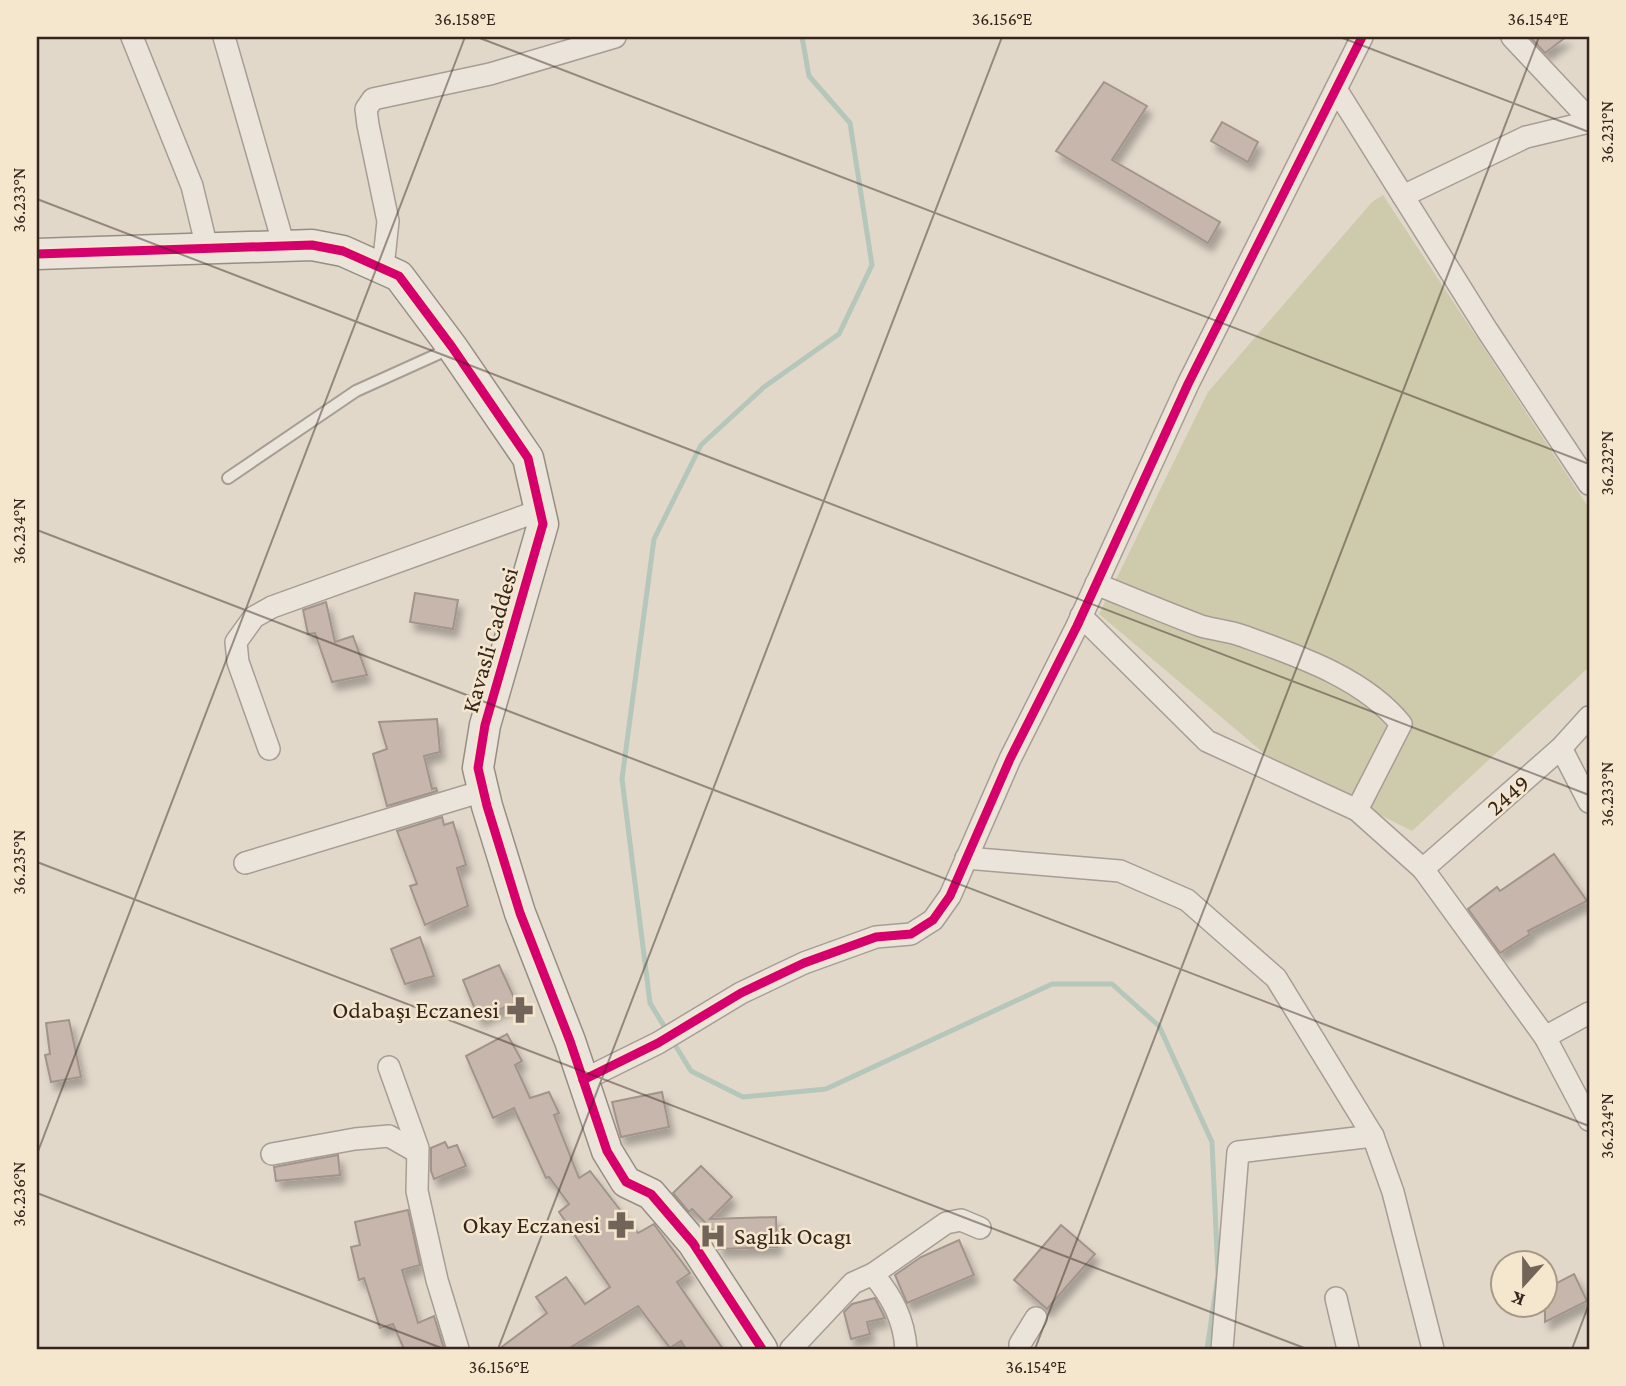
<svg xmlns="http://www.w3.org/2000/svg" width="1626" height="1386" viewBox="0 0 1626 1386" font-family="'Crimson Pro',serif">
<style>
.cemetery{fill:#cecaac}
.lines{fill:none;stroke-linecap:round;stroke-linejoin:round}
.stream{stroke:#b5c6ba;stroke-width:5}
.building{fill:#c6b6ab;stroke:#a2948a;stroke-width:2;filter:url(#shadow)}
.lane-casing{stroke:#a79d94;stroke-width:14}
.street-casing{stroke:#a79d94;stroke-width:24}
.secondary-casing{stroke:#978d83;stroke-width:33}
.lane{stroke:#eae4db;stroke-width:10}
.street{stroke:#eae4db;stroke-width:21}
.secondary{stroke:#eae4db;stroke-width:30}
.cycleway-casing{stroke:#f5e6ce;stroke-width:13}
.cycleway{stroke:#d6006c;stroke-width:9}
.ticks{fill:none;stroke:#35251c;stroke-width:2;stroke-opacity:0.45}
.labels{text-anchor:middle;stroke-width:5;stroke-linejoin:round;paint-order:stroke}
.street-label{font-size:24px;fill:#35251c;stroke:#f5e6ce}
.poi-label{font-size:24px;fill:#35251c;stroke:#f5e6ce;text-anchor:end}
.neatline{fill:none;stroke:#35251c;stroke-width:2.5}
.ticks-label{font-size:18px;text-anchor:middle;fill:#35251c}
</style>
<defs>
<filter id="shadow"><feDropShadow dx="4.5" dy="8" stdDeviation="3.5" flood-color="#0004"/></filter>
</defs>
<rect width="100%" height="100%" fill="#e2d8ca"/>
<polygon class="cemetery" points="1383,195 1589,508 1589,667 1412,831 1272,760 1099,614 1208,392 1372,202"/>
<g class="lines">
<g class="stream">
<polyline points="667,1031 650,1003 622,779 654,539 701,445 764,387 839,334 872,265 850,123 809,76 802,37"/>
<polyline points="672,1040 691,1071 743,1097 826,1089 1052,984 1112,984 1159,1026 1212,1142 1218,1275 1207,1349"/>
</g>
</g>
<g class="building">
<polygon points="1530,37 1566,37 1545,53"/>
<polygon points="1104,82 1147,106 1112,160 1220,222 1208,243 1056,151"/>
<polygon points="1222,122 1258,142 1248,162 1211,141"/>
<polygon points="415,593 458,600 453,629 410,622"/>
<polygon points="326,602 335,642 353,636 367,675 332,682 315,633 308,634 303,610"/>
<polygon points="437,719 440,752 424,756 432,789 436,788 437,791 387,806 373,754 387,749 379,722"/>
<polygon points="442,817 444,825 453,822 466,865 457,868 468,906 425,925 410,886 417,884 397,831"/>
<polygon points="1554,854 1587,901 1528,931 1530,934 1500,953 1468,909 1497,887 1500,891"/>
<polygon points="420,937 434,976 405,984 391,949"/>
<polygon points="499,965 516,1002 479,1019 463,980"/>
<polygon points="69,1020 81,1077 51,1082 45,1055 50,1054 46,1023"/>
<polygon points="507,1034 522,1061 515,1065 530,1098 549,1092 559,1113 554,1115 579,1178 590,1171 638,1233 654,1224 656,1227 690,1273 677,1282 723,1349 686,1349 681,1341 670,1348 638,1306 568,1349 499,1349 547,1313 536,1297 566,1277 585,1304 610,1287 559,1212 569,1204 549,1177 546,1178 514,1108 493,1118 466,1056"/>
<polygon points="662,1092 669,1127 621,1137 612,1102"/>
<polygon points="445,1142 448,1148 457,1145 466,1166 434,1179 431,1171 431,1148"/>
<polygon points="338,1155 340,1175 276,1181 274,1167"/>
<polygon points="701,1166 732,1197 710,1219 776,1217 777,1247 719,1249 718,1236 692,1209 689,1212 673,1193"/>
<polygon points="408,1210 420,1265 402,1270 418,1323 434,1316 444,1349 404,1349 393,1324 380,1328 364,1278 359,1280 351,1247 360,1245 355,1222"/>
<polygon points="1061,1225 1095,1254 1047,1309 1014,1280"/>
<polygon points="959,1240 974,1275 907,1303 895,1275 921,1257"/>
<polygon points="1574,1274 1587,1301 1545,1322 1545,1289"/>
<polygon points="875,1298 885,1318 867,1322 870,1334 851,1339 844,1312 852,1304"/>
</g>
<g class="lines">
<defs>
<polyline id="lane" points="228,478 356,391 449,349"/>
<g id="street">
<polyline points="132,37 192,186 207,248"/>
<polyline points="224,37 284,246"/>
<polyline points="1512,37 1589,119"/>
<polyline points="1336,89 1487,330 1589,484"/>
<polyline points="1403,196 1526,137 1589,122"/>
<polyline points="383,268 388,221 368,125 366,109 373,99 490,74 615,37"/>
<path d="M 1096,584 C 1131,598 1166,613 1201,626 C 1215,630 1230,631 1243,636 C 1298,656 1364,678 1401,724 L 1357,810"/>
<polyline points="1081,616 1207,741 1357,810 1423,869 1545,1037 1589,1120"/>
<polyline points="1561,748 1589,802"/>
<polyline points="269,749 238,662 236,642 254,617 272,607 541,510"/>
<polyline points="966,858 1120,871 1187,900 1276,978 1373,1136 1393,1192 1433,1349"/>
<polyline points="245,863 483,791"/>
<polyline points="1423,869 1561,748 1589,717"/>
<polyline points="1545,1037 1589,1013"/>
<polyline points="389,1067 418,1148 417,1191 437,1280 458,1349"/>
<polyline points="583,1080 658,1043 741,993 804,963 876,937 911,934 933,920 950,896 1010,759 1077,626 1188,384 1362,37"/>
<polyline points="272,1154 355,1139 389,1136 417,1152"/>
<polyline points="873,1274 946,1223 961,1220 980,1228"/>
<polyline points="1336,1298 1348,1349"/>
<path d="M 791,1349 L 853,1283 L 873,1274 C 892,1297 904,1319 906,1349"/>
<polyline points="1020,1349 1020,1344 1036,1318"/>
<polyline points="1222,1349 1238,1152 1373,1136"/>
</g>
<polyline id="secondary" points="37,254 312,245 343,251 399,276 452,347 528,458 543,524 485,725 478,768 487,806 520,913 570,1041 607,1151 626,1182 651,1194 693,1243 762,1349"/>
</defs>
<use href="#lane" class="lane-casing"/>
<use href="#street" class="street-casing"/>
<use href="#secondary" class="secondary-casing"/>
<use href="#lane" class="lane"/>
<use href="#street" class="street"/>
<use href="#secondary" class="secondary"/>
<defs>
<g id="cycleway">
<polyline points="37,254 312,245 343,251 399,276 452,347 528,458 543,524 485,725 478,768 487,806 520,913 570,1041 607,1151 626,1182 651,1194 693,1243 762,1349"/>
<polyline points="583,1080 658,1043 741,993 804,963 876,937 911,934 933,920 950,896 1010,759 1077,626 1188,384 1362,37"/>
</g>
</defs>
<use href="#cycleway" class="cycleway-casing"/>
<use href="#cycleway" class="cycleway"/>
</g>
<path class="ticks" d="M 477,37 L 1589,464M 1340,37 L 1589,132M 37,199 L 1589,795M 37,530 L 1589,1126M 37,862 L 1307,1349M 37,1154 L 465,37M 37,1193 L 444,1349M 498,1349 L 1002,37M 1035,1349 L 1539,37M 1572,1349 L 1589,1304"/>
<defs>
<symbol id="pharmacy-bare" viewBox="-9 -9 18 18"><path d="M-2-6h4v4h4v4h-4v4h-4v-4h-4v-4h4Z" fill="#726459" stroke="#f5e6ce" stroke-width="2.5" paint-order="stroke"/></symbol>
<symbol id="hospital-bare" viewBox="-9 -9 18 18"><path d="M-5-5h3v3.5h4V-5h3V5h-3V1.5h-4V5h-3Z" fill="#726459" stroke="#f5e6ce" stroke-width="2.5" paint-order="stroke"/></symbol>
</defs>
<g fill-rule="evenodd">
<use href="#pharmacy-bare" x="501" y="991" width="38" height="38"/>
<use href="#pharmacy-bare" x="602" y="1206" width="38" height="38"/>
<use href="#hospital-bare" x="694" y="1217" width="38" height="38"/>
</g>
<g class="labels">
<g class="street-label">
<text transform="translate(490 640) rotate(-74)" y="8">Kavasli Caddesi</text>
<text transform="translate(1508 795) rotate(-41)" y="8">2449</text>
</g>
<g class="poi-label">
<text x="499" y="1018">Odabaşı Eczanesi</text>
<text x="600" y="1233">Okay Eczanesi</text>
<text x="734" y="1244" text-anchor="start">Saglık Ocagı</text>
</g>
</g>
<rect width="1626" height="1386" fill="none" stroke="#f5e6ce" stroke-width="77"/>
<g transform="translate(1524 1284) rotate(201)"><circle r="33" fill="#f5e6ce" stroke="#a89987" stroke-width="2"/>
<path d="M0-5L12 26L0 18L-12 26Z" fill="#726459"/>
<text y="-10" font-size="19" font-weight="bold" text-anchor="middle" fill="#35251c">K</text>
</g>
<rect x="38" y="38" width="1550" height="1310" class="neatline"/>
<g class="ticks-label">
<text x="465" y="25">36.158°E</text>
<text x="1002" y="25">36.156°E</text>
<text x="1538" y="25">36.154°E</text>
<text transform="translate(1607 132) rotate(-90)" y="6">36.231°N</text>
<text transform="translate(19 200) rotate(-90)" y="6">36.233°N</text>
<text transform="translate(1607 463) rotate(-90)" y="6">36.232°N</text>
<text transform="translate(19 531) rotate(-90)" y="6">36.234°N</text>
<text transform="translate(1607 794) rotate(-90)" y="6">36.233°N</text>
<text transform="translate(19 862) rotate(-90)" y="6">36.235°N</text>
<text transform="translate(1607 1126) rotate(-90)" y="6">36.234°N</text>
<text transform="translate(19 1194) rotate(-90)" y="6">36.236°N</text>
<text x="499" y="1373">36.156°E</text>
<text x="1036" y="1373">36.154°E</text>
</g>
</svg>
